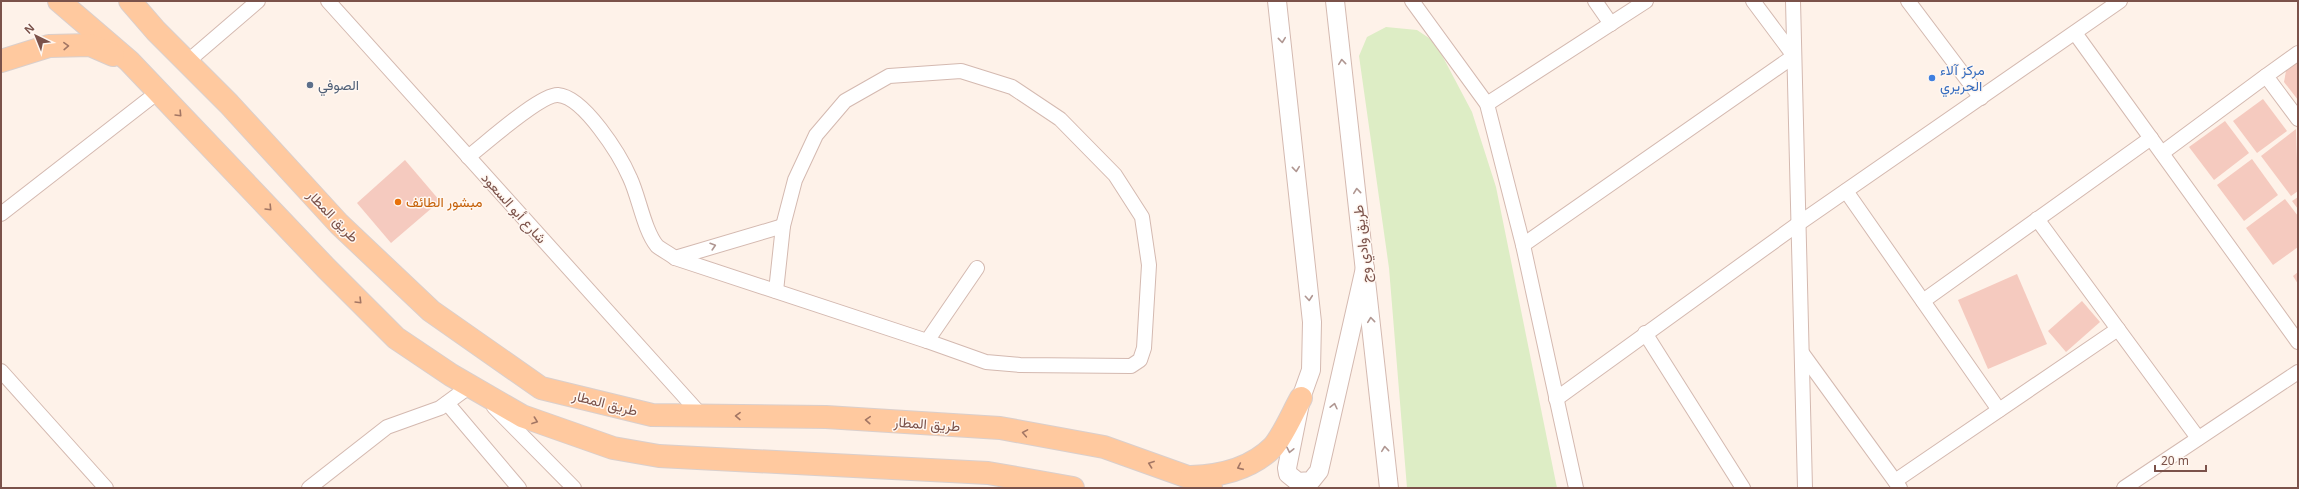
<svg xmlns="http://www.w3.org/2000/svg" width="2299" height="489" viewBox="0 0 2299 489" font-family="'Noto Sans',Vazirmatn,sans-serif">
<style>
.green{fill:#ddedc5}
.building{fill:#f5cabf}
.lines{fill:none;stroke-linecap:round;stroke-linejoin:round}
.minor-casing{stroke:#d4b9b0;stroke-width:16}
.tertiary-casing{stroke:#d4b9b0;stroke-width:20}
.primary-casing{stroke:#dacfcc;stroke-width:24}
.minor{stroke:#fff;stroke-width:14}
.tertiary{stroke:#fff;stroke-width:18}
.primary{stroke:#ffc99f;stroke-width:22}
.oneway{stroke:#b09792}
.oneway2{stroke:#a37664}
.shop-dot{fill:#3f7fe0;stroke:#fff7f1;stroke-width:1.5}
.service-dot{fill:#5c6f8a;stroke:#fff7f1;stroke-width:1.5}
.food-dot{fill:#e8710a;stroke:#fff7f1;stroke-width:1.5}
.labels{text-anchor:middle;stroke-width:3;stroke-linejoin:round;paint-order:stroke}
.shop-label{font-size:14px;fill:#366cbe;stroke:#fff7f1;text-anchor:start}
.service-label{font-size:14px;fill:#4e5e75;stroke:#fff7f1;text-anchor:start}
.food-label{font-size:14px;fill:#c56008;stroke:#fff7f1;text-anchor:start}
.street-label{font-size:14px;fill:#7b524a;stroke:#fff7f1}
</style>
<rect width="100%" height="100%" fill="#fef2e9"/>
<polygon class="green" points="1386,27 1417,30 1435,42 1472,112 1496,187 1557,488 1407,488 1389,268 1359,56 1367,37"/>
<g class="building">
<polygon points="2298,62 2298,100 2284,82 2286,71"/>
<polygon points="2263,99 2287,131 2257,153 2233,121"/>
<polygon points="2225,121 2249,153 2214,180 2189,147"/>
<polygon points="2296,129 2298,191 2291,196 2261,156"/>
<polygon points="2252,159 2278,195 2244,221 2217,185"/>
<polygon points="405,160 440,201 391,243 357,203"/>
<polygon points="2298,197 2298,209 2292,201"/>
<polygon points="2285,199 2298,216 2298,247 2273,265 2246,228"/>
<polygon points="2298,272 2298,284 2293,276"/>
<polygon points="2017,274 2047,344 1988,369 1958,300"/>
<polygon points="2082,301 2100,322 2066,352 2048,331"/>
</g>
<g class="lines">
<defs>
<g id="minor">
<polyline points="328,1 701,415"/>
<polyline points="1412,1 1487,104 1523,245 1576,488"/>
<polyline points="1595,1 1611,24"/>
<polyline points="1793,1 1805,488"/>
<polyline points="1908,1 1981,98"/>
<polyline points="2075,33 2298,342"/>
<polyline points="2298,53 2266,76 2298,119"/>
<polyline points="187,62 258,1"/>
<polyline points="1487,104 1646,1"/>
<polyline points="2162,153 2266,76"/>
<path d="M 468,157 C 484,145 540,94 558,95 C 584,97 620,155 630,178 C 639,197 644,230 657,246 C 662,250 670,254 675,258 L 927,341 L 977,268"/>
<polyline points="1846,191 1999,410"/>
<polyline points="1,214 158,92"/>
<polyline points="2037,219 2198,438"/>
<polyline points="1523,245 1794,56 1753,1"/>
<polyline points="675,258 783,226"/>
<polyline points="776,291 783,226 795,180 816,135 845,101 889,76 961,71 1012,87 1060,119 1115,175 1142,217 1149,265 1144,348 1140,360 1131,366 1020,365 986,362 927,341"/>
<polyline points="1923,301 2151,138"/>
<polyline points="1645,333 1743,488"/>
<polyline points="1802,353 1900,488"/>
<polyline points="1,371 106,488"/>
<polyline points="1556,399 1798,224 2120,1"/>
<polyline points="447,403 519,488"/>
<polyline points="494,407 574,488"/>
<polyline points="1895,481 2118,329"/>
<polyline points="309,488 387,427 440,408 470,386"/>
<polyline points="2124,488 2298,372"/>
</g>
<g id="tertiary">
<polyline points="1277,1 1312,322 1311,370 1301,398 1287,468 1288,474 1298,482 1311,481 1319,471 1365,268"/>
<polyline points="1335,1 1389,488"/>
</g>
<g id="primary">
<polyline points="59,1 129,61 326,268 396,338 451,375 522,416 613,448 659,456 988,473 1073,488"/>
<polyline points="130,1 156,31 229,104 339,224 431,311 541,388 652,415 826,417 1000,428 1104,447 1188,477 1211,488"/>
<polyline points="1,61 49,46 90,45 113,55"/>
<path d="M 1191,477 C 1221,476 1251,469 1273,447 C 1283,436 1293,412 1301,398"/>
</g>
</defs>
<use href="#minor" class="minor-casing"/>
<use href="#tertiary" class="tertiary-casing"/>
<use href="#primary" class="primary-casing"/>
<use href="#minor" class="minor"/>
<use href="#tertiary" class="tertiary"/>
<use href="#primary" class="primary"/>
</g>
<defs><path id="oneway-chevron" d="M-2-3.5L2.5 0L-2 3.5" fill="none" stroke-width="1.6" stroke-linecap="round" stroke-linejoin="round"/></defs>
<g class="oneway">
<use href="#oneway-chevron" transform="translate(1282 40) rotate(84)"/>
<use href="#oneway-chevron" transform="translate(1342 62) rotate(-96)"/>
<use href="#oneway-chevron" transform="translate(1296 169) rotate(84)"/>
<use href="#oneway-chevron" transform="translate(1357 191) rotate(-96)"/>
<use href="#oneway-chevron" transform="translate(713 246) rotate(-17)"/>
<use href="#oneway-chevron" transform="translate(1309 298) rotate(85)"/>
<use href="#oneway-chevron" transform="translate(1371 320) rotate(-96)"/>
<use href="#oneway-chevron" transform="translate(1334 406) rotate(-77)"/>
<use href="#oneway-chevron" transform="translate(1385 449) rotate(-96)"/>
<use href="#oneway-chevron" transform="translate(1290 450) rotate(102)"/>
</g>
<g class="oneway2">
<use href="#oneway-chevron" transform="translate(66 46) rotate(-2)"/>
<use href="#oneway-chevron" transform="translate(179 114) rotate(46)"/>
<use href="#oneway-chevron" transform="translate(269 208) rotate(46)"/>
<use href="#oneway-chevron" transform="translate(359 301) rotate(45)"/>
<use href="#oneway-chevron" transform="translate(738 416) rotate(-179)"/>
<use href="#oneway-chevron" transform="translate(868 420) rotate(-176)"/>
<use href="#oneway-chevron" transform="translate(535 421) rotate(20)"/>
<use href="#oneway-chevron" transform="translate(1025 433) rotate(-170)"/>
<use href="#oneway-chevron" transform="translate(1151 464) rotate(-160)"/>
<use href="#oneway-chevron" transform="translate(1240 467) rotate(156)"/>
</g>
<circle class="shop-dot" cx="1932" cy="78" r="4"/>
<circle class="service-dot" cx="310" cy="85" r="4"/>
<circle class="food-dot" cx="398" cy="202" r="4"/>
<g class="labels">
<g class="shop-label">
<text x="1940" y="75">مركز آلاء<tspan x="1940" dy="16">الحريري</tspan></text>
</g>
<g class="service-label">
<text x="318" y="90">الصوفي</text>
</g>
<g class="food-label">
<text x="406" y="207">مبشور الطائف</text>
</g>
<g class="street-label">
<text transform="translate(514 208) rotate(48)" y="5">شارع أبو السعود</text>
<text transform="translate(333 216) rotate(46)" y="5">طريق المطار</text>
<text transform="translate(1362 244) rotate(-96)" y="5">طريق وادي وج</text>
<text transform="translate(605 403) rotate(14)" y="5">طريق المطار</text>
<text transform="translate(927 424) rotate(4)" y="5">طريق المطار</text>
</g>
</g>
<rect width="2299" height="489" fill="none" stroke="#7b524a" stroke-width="4"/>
<g transform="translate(36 36) rotate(317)" stroke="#fff7f1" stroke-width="3" paint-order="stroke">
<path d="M0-3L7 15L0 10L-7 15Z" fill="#7b524a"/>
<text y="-6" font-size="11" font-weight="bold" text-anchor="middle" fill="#7b524a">N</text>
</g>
<path d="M2155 465v6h51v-6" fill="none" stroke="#7b524a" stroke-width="2"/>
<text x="2161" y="465" font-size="12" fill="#7b524a" stroke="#fff7f1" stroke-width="3" paint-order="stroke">20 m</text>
</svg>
